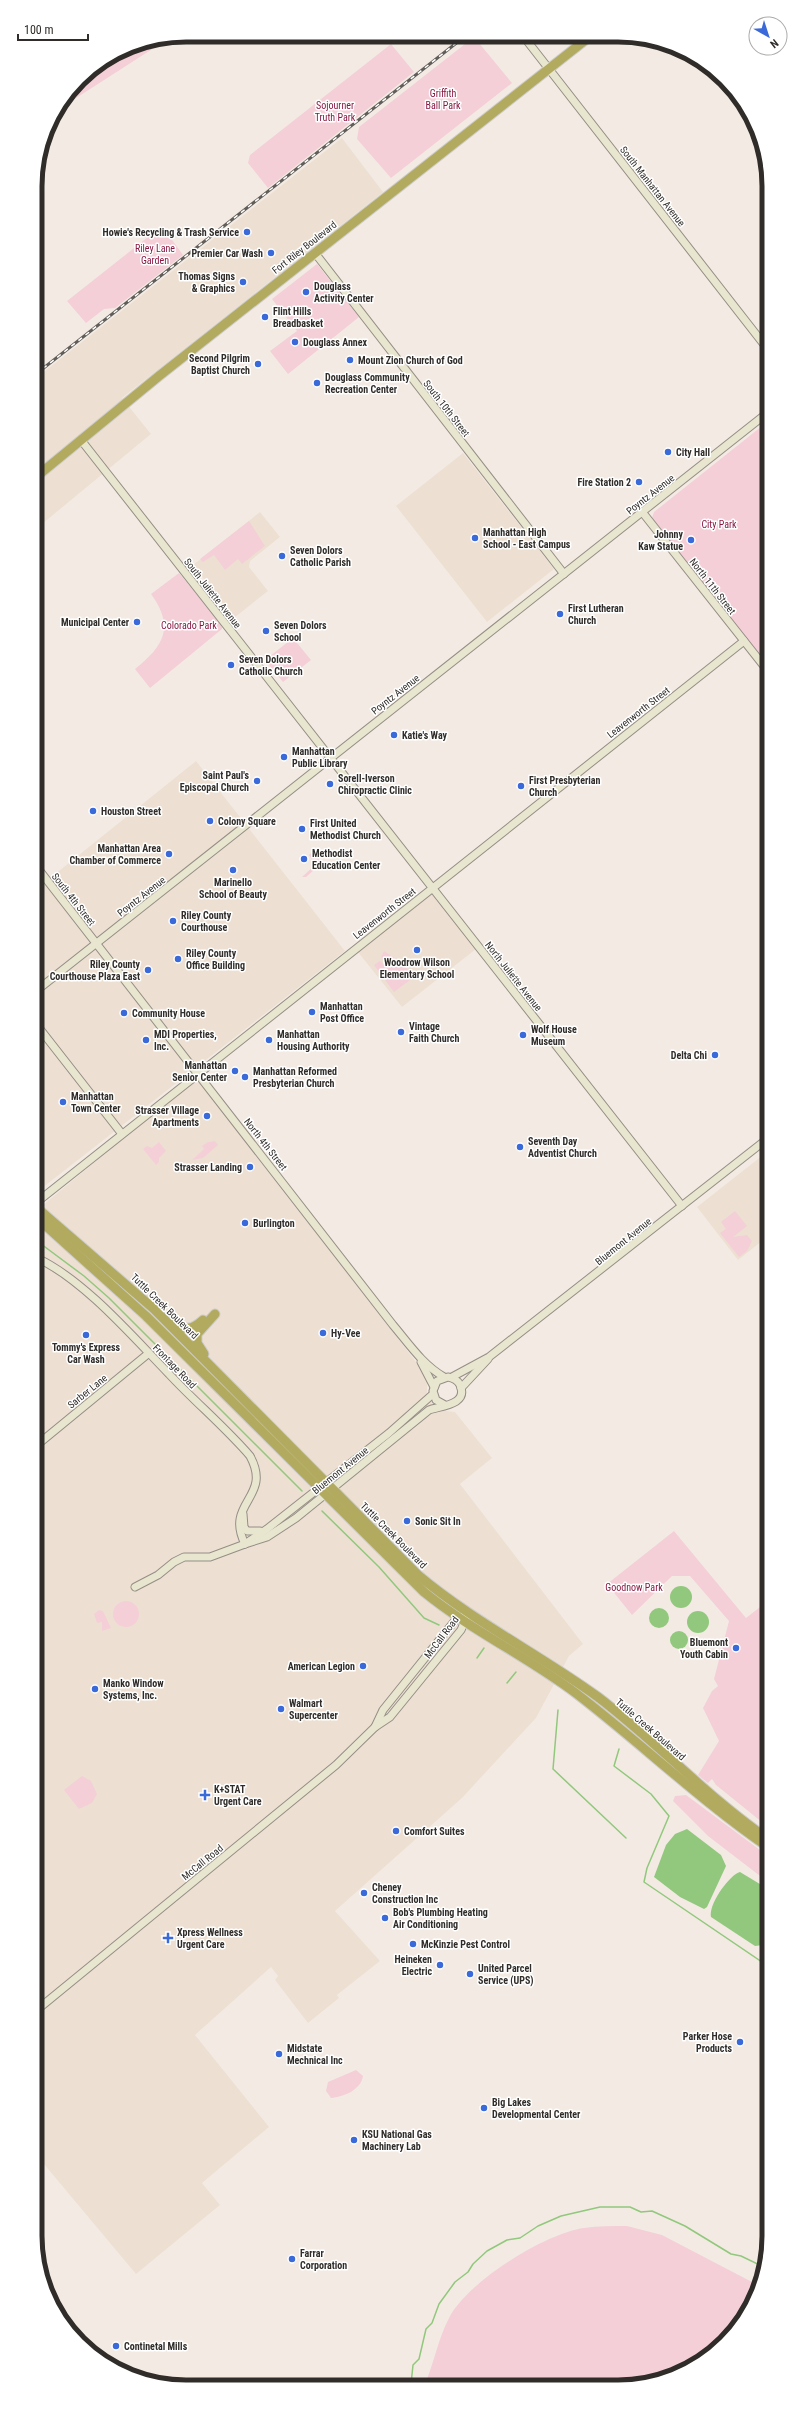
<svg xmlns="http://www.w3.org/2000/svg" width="804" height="2422" viewBox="0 0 804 2422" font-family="'Roboto Condensed',sans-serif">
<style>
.built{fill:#ede0d2}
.green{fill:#f4cfd7}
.water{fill:#91c87d}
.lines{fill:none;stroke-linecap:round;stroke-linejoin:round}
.stream{stroke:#91c87d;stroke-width:1.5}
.secondary-casing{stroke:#958e86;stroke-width:9}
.highway-casing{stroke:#cdcccc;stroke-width:11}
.secondary{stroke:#e8e6cf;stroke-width:7}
.highway{stroke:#b2ab5f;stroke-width:9}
.rail-casing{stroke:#615d58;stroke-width:3}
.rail{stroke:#fff;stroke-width:1.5;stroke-dasharray:4.5;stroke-linecap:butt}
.poi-dot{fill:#3a69d9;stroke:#fff;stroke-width:1.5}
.labels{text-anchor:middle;stroke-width:3;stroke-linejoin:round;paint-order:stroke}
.park-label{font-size:10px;fill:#871842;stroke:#fff}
.street-label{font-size:10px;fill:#2f2c29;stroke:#fff}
.poi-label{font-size:10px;font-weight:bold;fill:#2f2c29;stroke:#fff;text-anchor:start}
.rim{fill:none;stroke:#2f2c29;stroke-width:5}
</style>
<rect width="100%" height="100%" fill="#f3ebe3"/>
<g class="built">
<polygon points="342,138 383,192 122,398 151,434 36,529 36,378"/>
<polygon points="463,453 554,569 487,622 396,506"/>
<polygon points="260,512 280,537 250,561 249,567 268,591 234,618 193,565"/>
<polygon points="196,761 345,951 37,1192 36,874 44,883"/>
<polygon points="432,894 476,949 402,1007 358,952"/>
<polygon points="196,1078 427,1376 427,1396 438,1410 455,1412 492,1458 460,1484 583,1644 569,1656 536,1718 462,1798 335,1911 380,1961 337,1995 339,1998 308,2023 275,1980 278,1976 271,1967 195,2035 269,2127 202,2183 220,2205 136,2274 38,2157 37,1210"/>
<polygon points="763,1155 767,1160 767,1237 738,1260 697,1207"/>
</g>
<g class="green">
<polygon points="186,35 200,35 157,46 59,109 86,73 128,46"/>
<polygon points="474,37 512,83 391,178 357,139 359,127"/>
<polygon points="391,44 414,72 268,188 248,163 250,155"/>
<polygon points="162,226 183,255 115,308 104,309 86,323 67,301"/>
<polygon points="317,264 359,317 288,374 270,351 297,331 272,299"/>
<polygon points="766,423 767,666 652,518 654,512"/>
<polygon points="249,521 265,546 242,564 238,559 225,570 214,555 203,562 200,559"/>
<path d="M 179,573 L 222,625 L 222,629 L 150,688 L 135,669 C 164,646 175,627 151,594 Z"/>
<polygon points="293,638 311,660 283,682 265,660"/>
<polygon points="313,851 322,863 306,877 302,877 315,865 309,855"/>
<polygon points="384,951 402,963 414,977 394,992 374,965 380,961 383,964 387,964 381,957"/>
<polygon points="215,1141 218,1145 203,1158 192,1160 204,1149 202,1146 208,1142"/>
<polygon points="159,1142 166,1151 159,1158 159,1162 156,1165 143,1149 147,1146 152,1148"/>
<polygon points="735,1211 747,1226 733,1237 747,1235 752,1241 747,1251 739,1257 720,1233 726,1229 721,1222"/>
<polygon points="674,1531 746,1618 768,1601 768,1827 716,1785 712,1779 708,1783 698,1775 719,1741 703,1708 712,1691 718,1686 714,1679 729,1621 690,1576 672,1576 632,1615 607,1584"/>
<circle cx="126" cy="1614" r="13"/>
<polygon points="99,1610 103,1611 111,1628 102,1631 102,1622 97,1623 94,1614"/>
<polygon points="82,1776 91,1781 97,1794 92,1803 79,1809 64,1790"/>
<polygon points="686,1795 768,1856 768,1882 708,1836 673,1801 675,1796"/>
<path d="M 356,2070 L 363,2076 C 361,2090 343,2097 331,2098 L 326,2091 L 328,2082 Z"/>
<path d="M 627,2226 L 662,2235 L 752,2282 L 755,2297 L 732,2335 L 693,2367 L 647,2384 L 425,2384 C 434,2363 438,2339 449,2318 C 466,2283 545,2233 584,2228 C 598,2226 612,2226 627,2226 Z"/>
</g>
<g class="water">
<circle cx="681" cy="1597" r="11"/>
<circle cx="659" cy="1618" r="10"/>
<circle cx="698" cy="1622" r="11"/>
<circle cx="679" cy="1640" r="9"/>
<polygon points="687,1829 721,1855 726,1866 707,1907 704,1909 680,1897 654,1877 666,1845 675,1834"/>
<path d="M 740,1872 L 768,1889 L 768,1938 L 763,1945 L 755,1946 L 711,1917 C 708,1905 729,1875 740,1872 Z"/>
</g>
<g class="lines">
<g class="stream">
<polyline points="37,1241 84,1276 109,1298 302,1491"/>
<polyline points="322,1511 379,1567 424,1618 439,1625"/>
<polyline points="477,1658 484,1648"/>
<polyline points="507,1683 516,1672"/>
<polyline points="558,1710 553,1769 626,1838"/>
<polyline points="619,1749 614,1766 651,1794 669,1816 647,1868 644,1882 768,1966"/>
<polyline points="411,2384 413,2365 419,2359 426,2329 432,2323 439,2304 455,2282 468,2272 473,2264 487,2251 507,2240 520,2238 538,2226 561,2216 600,2207 630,2207 641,2212 652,2211 685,2226 731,2254 741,2256 764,2267"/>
</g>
<defs>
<g id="secondary">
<polyline points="524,37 766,347"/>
<polyline points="315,253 564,574"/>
<polyline points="81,440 682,1206"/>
<polyline points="643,513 767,670"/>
<path d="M 36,866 L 393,1325 C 409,1344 423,1365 444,1377"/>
<polyline points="36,991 766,414"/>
<polyline points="36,1024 122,1134"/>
<polyline points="37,1202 744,641"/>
<path d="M 37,1258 C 84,1280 132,1336 169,1374 C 195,1402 225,1427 250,1456 C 273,1498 224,1502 245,1544"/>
<polyline points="421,1362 434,1387"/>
<polyline points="452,1377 489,1357 767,1139"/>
<polyline points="461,1388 488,1359"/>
<polyline points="37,1445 149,1353"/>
<polyline points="243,1514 244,1527 247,1531 260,1531"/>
<path d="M 245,1544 L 267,1537 L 296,1518 L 429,1410 C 440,1406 469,1405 460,1385 C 458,1380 453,1378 448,1377 L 437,1381 L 433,1391 L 436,1400 L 445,1405"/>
<polyline points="135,1587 158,1575 174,1562 184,1557 210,1557 245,1544 267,1529 389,1433 433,1394"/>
<polyline points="375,1727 383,1710 457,1618 463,1616"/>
<polyline points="38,2009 336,1765 375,1727 390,1717 461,1630 468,1614"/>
</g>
<g id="highway">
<polyline points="36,477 159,376 588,38"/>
<path d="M 37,1208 L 154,1309 L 418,1575 C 474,1622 539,1654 598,1697 C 657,1742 707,1797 768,1839"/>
<path d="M 37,1218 L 146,1316 L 424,1592 C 472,1631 528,1657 577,1694 C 642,1744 701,1801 768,1847"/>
<path d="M 172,1323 C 184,1332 193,1329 203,1320"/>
<polyline points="204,1354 197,1343 197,1334 215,1314"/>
</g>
</defs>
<use href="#secondary" class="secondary-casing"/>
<use href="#highway" class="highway-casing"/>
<use href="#secondary" class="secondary"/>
<use href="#highway" class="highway"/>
<defs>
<polyline id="rail" points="36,374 464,37"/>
</defs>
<use href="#rail" class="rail-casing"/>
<use href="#rail" class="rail"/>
</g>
<g class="poi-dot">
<circle cx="247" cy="232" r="4"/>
<circle cx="271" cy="253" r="4"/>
<circle cx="243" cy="282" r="4"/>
<circle cx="306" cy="292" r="4"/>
<circle cx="265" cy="317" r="4"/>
<circle cx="295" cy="342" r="4"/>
<circle cx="350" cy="360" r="4"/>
<circle cx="258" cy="364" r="4"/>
<circle cx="317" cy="383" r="4"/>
<circle cx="668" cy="452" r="4"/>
<circle cx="639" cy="482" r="4"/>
<circle cx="475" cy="538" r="4"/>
<circle cx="691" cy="540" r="4"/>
<circle cx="282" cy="556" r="4"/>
<circle cx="560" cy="614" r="4"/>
<circle cx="137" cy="622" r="4"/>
<circle cx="266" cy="631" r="4"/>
<circle cx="231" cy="665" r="4"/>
<circle cx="394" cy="735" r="4"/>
<circle cx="284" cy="757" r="4"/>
<circle cx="257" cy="781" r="4"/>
<circle cx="330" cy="784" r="4"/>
<circle cx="521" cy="786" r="4"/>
<circle cx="93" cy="811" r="4"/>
<circle cx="210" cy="821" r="4"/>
<circle cx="302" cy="829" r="4"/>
<circle cx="169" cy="854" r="4"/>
<circle cx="304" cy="859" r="4"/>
<circle cx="233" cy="870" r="4"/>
<circle cx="173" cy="921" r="4"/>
<circle cx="417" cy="950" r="4"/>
<circle cx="178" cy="959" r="4"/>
<circle cx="148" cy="970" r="4"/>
<circle cx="312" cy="1012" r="4"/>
<circle cx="124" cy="1013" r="4"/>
<circle cx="401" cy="1032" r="4"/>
<circle cx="523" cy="1035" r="4"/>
<circle cx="146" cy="1040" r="4"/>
<circle cx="269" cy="1040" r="4"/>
<circle cx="715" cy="1055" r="4"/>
<circle cx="235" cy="1071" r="4"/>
<circle cx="245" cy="1077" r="4"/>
<circle cx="63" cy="1102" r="4"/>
<circle cx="207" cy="1116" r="4"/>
<circle cx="520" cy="1147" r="4"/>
<circle cx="250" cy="1167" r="4"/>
<circle cx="245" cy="1223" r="4"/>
<circle cx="323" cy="1333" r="4"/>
<circle cx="86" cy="1335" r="4"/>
<circle cx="407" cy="1521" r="4"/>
<circle cx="736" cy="1648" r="4"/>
<circle cx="363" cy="1666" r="4"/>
<circle cx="95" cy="1689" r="4"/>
<circle cx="281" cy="1709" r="4"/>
<path d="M203 1789h4v4h4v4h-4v4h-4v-4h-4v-4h4z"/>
<circle cx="396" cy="1831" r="4"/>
<circle cx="364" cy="1893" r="4"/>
<circle cx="385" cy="1918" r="4"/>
<path d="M166 1932h4v4h4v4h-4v4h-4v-4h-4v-4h4z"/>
<circle cx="413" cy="1944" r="4"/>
<circle cx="440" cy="1965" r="4"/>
<circle cx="470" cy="1974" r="4"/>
<circle cx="740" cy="2042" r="4"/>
<circle cx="279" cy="2054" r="4"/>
<circle cx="484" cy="2108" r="4"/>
<circle cx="354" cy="2140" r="4"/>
<circle cx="292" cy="2259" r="4"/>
<circle cx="116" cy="2346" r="4"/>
</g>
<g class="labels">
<g class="park-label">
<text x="443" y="97">Griffith<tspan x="443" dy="12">Ball Park</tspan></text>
<text x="335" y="109">Sojourner<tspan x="335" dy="12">Truth Park</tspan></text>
<text x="155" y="252">Riley Lane<tspan x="155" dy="12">Garden</tspan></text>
<text x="719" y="528">City Park</text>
<text x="189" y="629">Colorado Park</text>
<text x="634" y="1591">Goodnow Park</text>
</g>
<g class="street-label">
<text transform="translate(653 186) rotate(52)" y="4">South Manhattan Avenue</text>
<text transform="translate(304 247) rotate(-38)" y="4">Fort Riley Boulevard</text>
<text transform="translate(447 408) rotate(52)" y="4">South 10th Street</text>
<text transform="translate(650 494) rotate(-38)" y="4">Poyntz Avenue</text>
<text transform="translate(713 586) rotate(52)" y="4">North 11th Street</text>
<text transform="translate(213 593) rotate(52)" y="4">South Juliette Avenue</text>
<text transform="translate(395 694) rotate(-38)" y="4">Poyntz Avenue</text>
<text transform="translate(638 712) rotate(-38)" y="4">Leavenworth Street</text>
<text transform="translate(141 896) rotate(-38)" y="4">Poyntz Avenue</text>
<text transform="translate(74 899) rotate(52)" y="4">South 4th Street</text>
<text transform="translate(384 913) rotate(-38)" y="4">Leavenworth Street</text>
<text transform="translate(514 976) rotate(52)" y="4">North Juliette Avenue</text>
<text transform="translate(266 1144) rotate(52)" y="4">North 4th Street</text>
<text transform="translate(623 1241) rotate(-39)" y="4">Bluemont Avenue</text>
<text transform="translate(165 1306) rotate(44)" y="4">Tuttle Creek Boulevard</text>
<text transform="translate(175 1366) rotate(46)" y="4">Frontage Road</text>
<text transform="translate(87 1391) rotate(-39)" y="4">Sarber Lane</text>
<text transform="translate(340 1470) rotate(-39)" y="4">Bluemont Avenue</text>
<text transform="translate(394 1535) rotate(45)" y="4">Tuttle Creek Boulevard</text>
<text transform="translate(441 1637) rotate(-53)" y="4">McCall Road</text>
<text transform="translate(651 1729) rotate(41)" y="4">Tuttle Creek Boulevard</text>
<text transform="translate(202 1862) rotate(-39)" y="4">McCall Road</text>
</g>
<g class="poi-label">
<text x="239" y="236" text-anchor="end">Howie's Recycling &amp; Trash Service</text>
<text x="263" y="257" text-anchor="end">Premier Car Wash</text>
<text x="235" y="280" text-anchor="end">Thomas Signs<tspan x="235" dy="12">&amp; Graphics</tspan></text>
<text x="314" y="290">Douglass<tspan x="314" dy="12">Activity Center</tspan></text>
<text x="273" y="315">Flint Hills<tspan x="273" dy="12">Breadbasket</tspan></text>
<text x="303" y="346">Douglass Annex</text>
<text x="250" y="362" text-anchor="end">Second Pilgrim<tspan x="250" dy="12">Baptist Church</tspan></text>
<text x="358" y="364">Mount Zion Church of God</text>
<text x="325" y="381">Douglass Community<tspan x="325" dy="12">Recreation Center</tspan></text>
<text x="676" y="456">City Hall</text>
<text x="631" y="486" text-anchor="end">Fire Station 2</text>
<text x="483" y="536">Manhattan High<tspan x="483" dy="12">School - East Campus</tspan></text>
<text x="683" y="538" text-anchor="end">Johnny<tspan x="683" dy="12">Kaw Statue</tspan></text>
<text x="290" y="554">Seven Dolors<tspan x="290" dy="12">Catholic Parish</tspan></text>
<text x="568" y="612">First Lutheran<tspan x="568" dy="12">Church</tspan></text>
<text x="129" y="626" text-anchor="end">Municipal Center</text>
<text x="274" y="629">Seven Dolors<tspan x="274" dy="12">School</tspan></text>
<text x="239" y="663">Seven Dolors<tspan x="239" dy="12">Catholic Church</tspan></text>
<text x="402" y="739">Katie's Way</text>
<text x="292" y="755">Manhattan<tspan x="292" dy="12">Public Library</tspan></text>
<text x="249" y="779" text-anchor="end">Saint Paul's<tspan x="249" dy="12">Episcopal Church</tspan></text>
<text x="338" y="782">Sorell-Iverson<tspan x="338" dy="12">Chiropractic Clinic</tspan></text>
<text x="529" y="784">First Presbyterian<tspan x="529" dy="12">Church</tspan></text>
<text x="101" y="815">Houston Street</text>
<text x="218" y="825">Colony Square</text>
<text x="310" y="827">First United<tspan x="310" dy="12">Methodist Church</tspan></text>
<text x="161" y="852" text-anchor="end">Manhattan Area<tspan x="161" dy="12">Chamber of Commerce</tspan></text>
<text x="312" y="857">Methodist<tspan x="312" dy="12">Education Center</tspan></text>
<text x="233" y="886" text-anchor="middle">Marinello<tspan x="233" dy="12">School of Beauty</tspan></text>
<text x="181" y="919">Riley County<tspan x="181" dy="12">Courthouse</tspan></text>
<text x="186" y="957">Riley County<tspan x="186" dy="12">Office Building</tspan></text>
<text x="417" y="966" text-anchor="middle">Woodrow Wilson<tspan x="417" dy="12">Elementary School</tspan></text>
<text x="140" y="968" text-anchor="end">Riley County<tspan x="140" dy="12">Courthouse Plaza East</tspan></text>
<text x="320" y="1010">Manhattan<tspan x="320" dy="12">Post Office</tspan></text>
<text x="132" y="1017">Community House</text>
<text x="409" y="1030">Vintage<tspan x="409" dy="12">Faith Church</tspan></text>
<text x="531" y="1033">Wolf House<tspan x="531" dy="12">Museum</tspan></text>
<text x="154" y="1038">MDI Properties,<tspan x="154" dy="12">Inc.</tspan></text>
<text x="277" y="1038">Manhattan<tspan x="277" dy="12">Housing Authority</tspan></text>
<text x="707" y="1059" text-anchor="end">Delta Chi</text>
<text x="227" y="1069" text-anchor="end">Manhattan<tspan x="227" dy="12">Senior Center</tspan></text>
<text x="253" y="1075">Manhattan Reformed<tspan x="253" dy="12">Presbyterian Church</tspan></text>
<text x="71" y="1100">Manhattan<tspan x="71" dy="12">Town Center</tspan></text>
<text x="199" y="1114" text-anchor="end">Strasser Village<tspan x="199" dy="12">Apartments</tspan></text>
<text x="528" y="1145">Seventh Day<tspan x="528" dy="12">Adventist Church</tspan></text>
<text x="242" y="1171" text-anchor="end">Strasser Landing</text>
<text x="253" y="1227">Burlington</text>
<text x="331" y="1337">Hy-Vee</text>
<text x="86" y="1351" text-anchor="middle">Tommy's Express<tspan x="86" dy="12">Car Wash</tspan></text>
<text x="415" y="1525">Sonic Sit In</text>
<text x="728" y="1646" text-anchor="end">Bluemont<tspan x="728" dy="12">Youth Cabin</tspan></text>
<text x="355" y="1670" text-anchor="end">American Legion</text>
<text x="103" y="1687">Manko Window<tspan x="103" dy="12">Systems, Inc.</tspan></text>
<text x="289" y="1707">Walmart<tspan x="289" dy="12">Supercenter</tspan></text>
<text x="214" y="1793">K+STAT<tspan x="214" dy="12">Urgent Care</tspan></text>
<text x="404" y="1835">Comfort Suites</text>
<text x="372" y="1891">Cheney<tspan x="372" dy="12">Construction Inc</tspan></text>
<text x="393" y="1916">Bob's Plumbing Heating<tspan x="393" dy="12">Air Conditioning</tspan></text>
<text x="177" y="1936">Xpress Wellness<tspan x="177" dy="12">Urgent Care</tspan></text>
<text x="421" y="1948">McKinzie Pest Control</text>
<text x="432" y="1963" text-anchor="end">Heineken<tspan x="432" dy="12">Electric</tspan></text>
<text x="478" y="1972">United Parcel<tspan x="478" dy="12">Service (UPS)</tspan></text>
<text x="732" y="2040" text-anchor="end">Parker Hose<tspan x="732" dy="12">Products</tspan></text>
<text x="287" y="2052">Midstate<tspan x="287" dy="12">Mechnical Inc</tspan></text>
<text x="492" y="2106">Big Lakes<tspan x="492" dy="12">Developmental Center</tspan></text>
<text x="362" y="2138">KSU National Gas<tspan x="362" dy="12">Machinery Lab</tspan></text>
<text x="300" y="2257">Farrar<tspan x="300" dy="12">Corporation</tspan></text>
<text x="124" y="2350">Continetal Mills</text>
</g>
</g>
<path d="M0 0H804V2422H0ZM186 42H618A144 144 0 0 1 762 186V2236A144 144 0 0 1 618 2380H186A144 144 0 0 1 42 2236V186A144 144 0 0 1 186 42Z" fill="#fff" fill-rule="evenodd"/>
<path class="rim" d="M186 42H618A144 144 0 0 1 762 186V2236A144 144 0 0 1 618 2380H186A144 144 0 0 1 42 2236V186A144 144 0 0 1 186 42Z"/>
<g transform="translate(768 36) rotate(141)"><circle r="19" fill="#ffffff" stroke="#acaba9"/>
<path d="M0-3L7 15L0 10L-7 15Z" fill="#3a69d9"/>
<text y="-6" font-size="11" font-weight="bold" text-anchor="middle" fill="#2f2c29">N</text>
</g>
<path d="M18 34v6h70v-6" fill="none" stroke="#2f2c29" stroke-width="2"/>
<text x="24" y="34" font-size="12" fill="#2f2c29" stroke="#ffffff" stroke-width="3" paint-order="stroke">100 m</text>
</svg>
